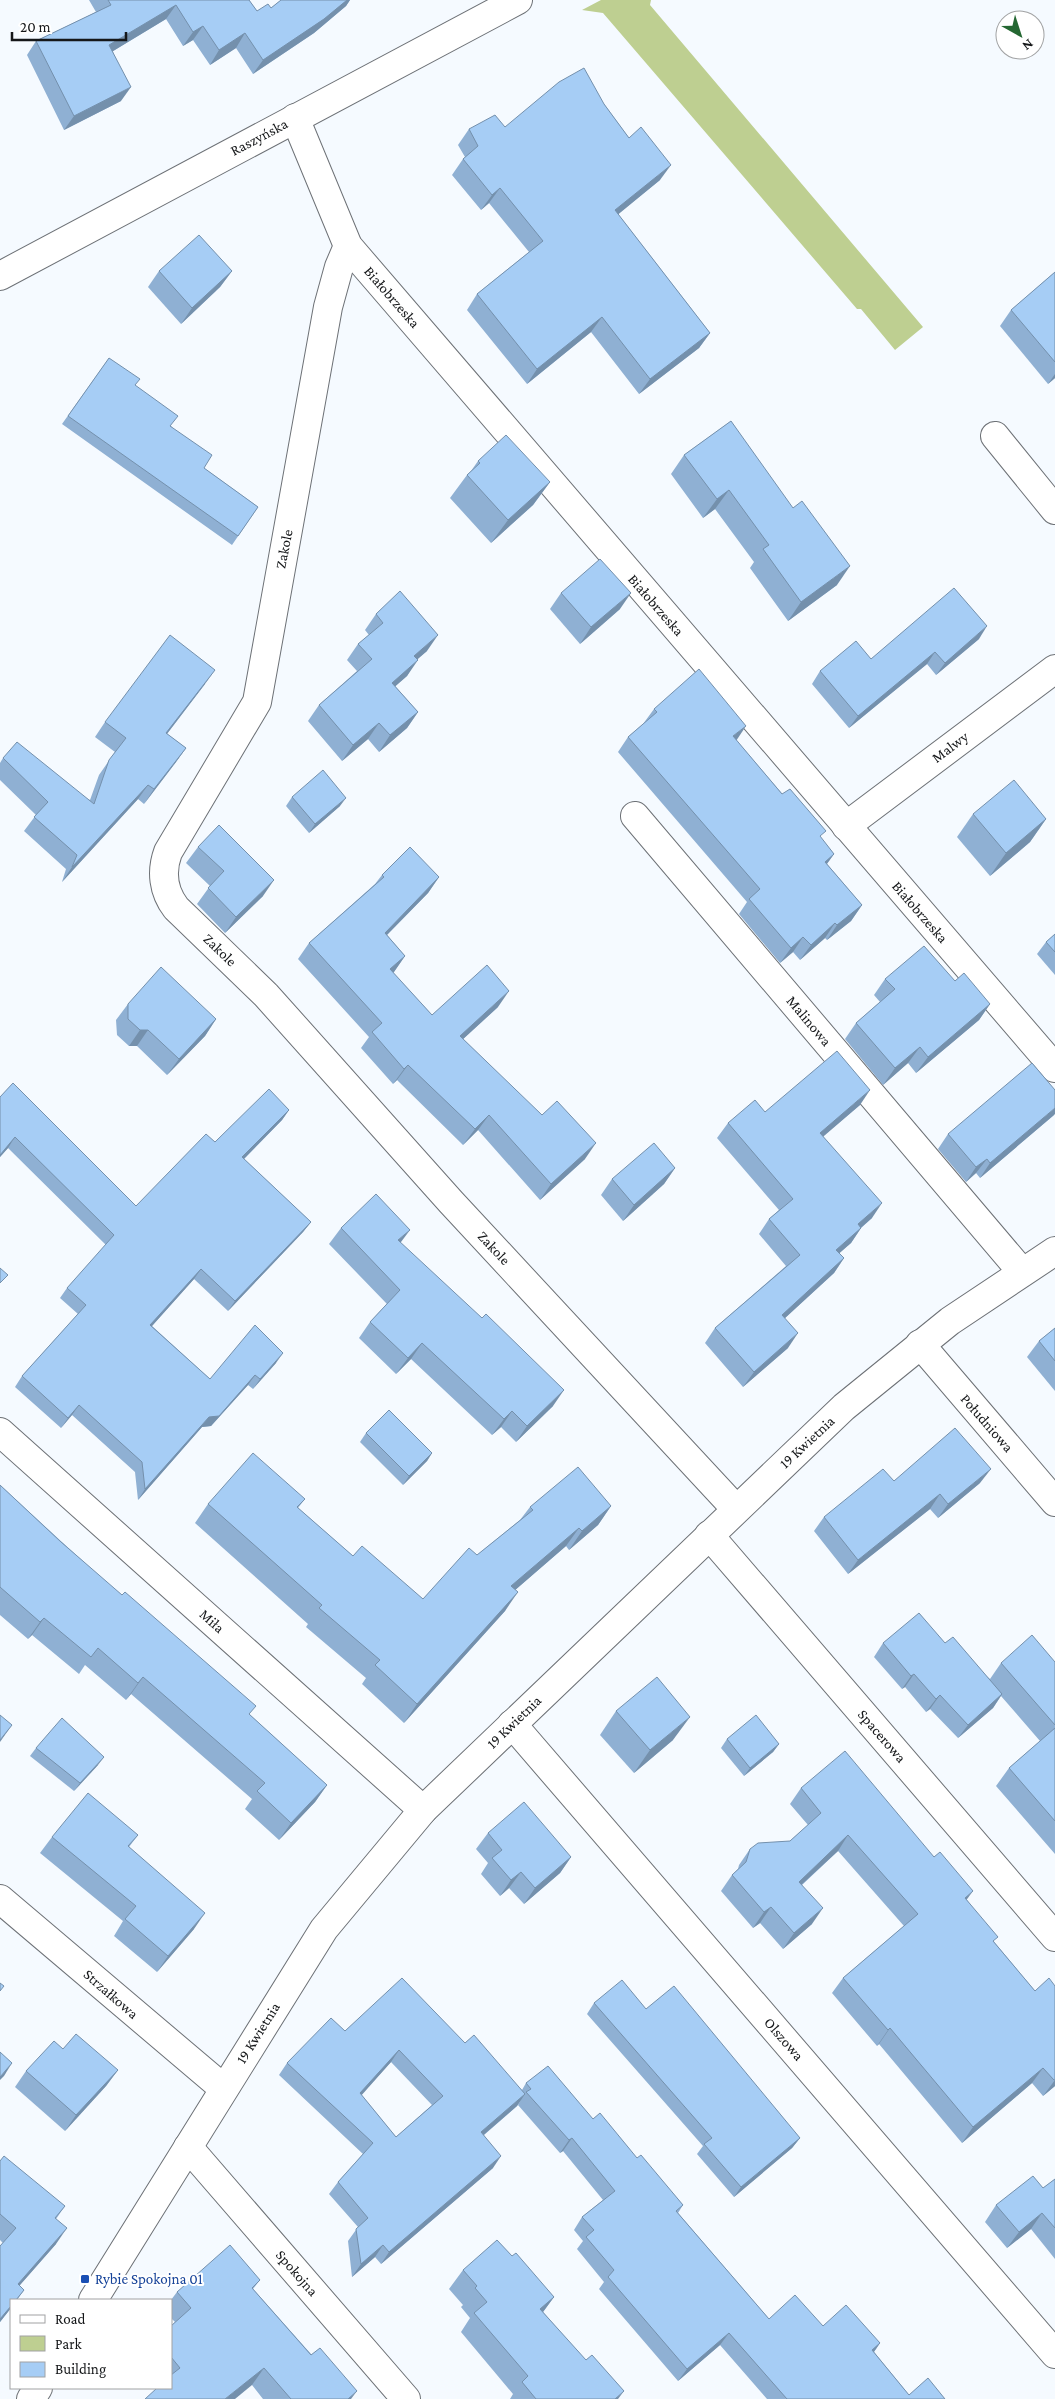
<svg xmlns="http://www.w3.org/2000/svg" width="1055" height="2399" viewBox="0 0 1055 2399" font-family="'Crimson Pro',serif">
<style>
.green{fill:#becf91}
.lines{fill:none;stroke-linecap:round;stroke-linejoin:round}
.minor-casing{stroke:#6d7176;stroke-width:30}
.tertiary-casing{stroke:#6d7176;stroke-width:30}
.minor{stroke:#fff;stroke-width:28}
.tertiary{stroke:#fff;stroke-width:28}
.wall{fill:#8fb0d3;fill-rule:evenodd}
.shaded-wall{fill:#7490ac}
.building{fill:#a6cdf5;stroke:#7490ac;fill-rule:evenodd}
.transit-dot{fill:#1a4fb4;stroke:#fff;stroke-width:2}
.labels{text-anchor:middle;stroke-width:4;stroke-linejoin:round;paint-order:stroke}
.street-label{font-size:15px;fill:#151719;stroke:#fff}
.transit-label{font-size:15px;fill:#164399;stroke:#fff;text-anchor:start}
</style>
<rect width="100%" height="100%" fill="#f5faff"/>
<polygon class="green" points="601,0 651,0 650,5 923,327 895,350 861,309 857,309 603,13 582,10"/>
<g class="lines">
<defs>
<g id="minor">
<polyline points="295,118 348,246 1055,1068"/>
<path d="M 348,246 L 339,267 L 328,307 L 257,702 L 168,852 C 161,871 163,891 176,908 L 266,995 L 451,1202 L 736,1509"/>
<polyline points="995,436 1055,510"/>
<polyline points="635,816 1022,1272"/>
<polyline points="846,826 1055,669"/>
<polyline points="920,1344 1055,1502"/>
<polyline points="0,1432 423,1810"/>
<polyline points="709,1535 1055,1937"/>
<polyline points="512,1724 1055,2354"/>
<polyline points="0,1899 223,2088"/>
<polyline points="188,2147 406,2399"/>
<polyline points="93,2300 324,1929 423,1810 844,1407 950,1321 1055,1251"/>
<polyline points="31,2399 38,2388"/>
</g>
<polyline id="tertiary" points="0,276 518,0"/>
</defs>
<use href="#minor" class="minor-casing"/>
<use href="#tertiary" class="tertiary-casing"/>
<use href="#minor" class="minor"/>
<use href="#tertiary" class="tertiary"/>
</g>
<g class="wall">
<polygon points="89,0 249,0 257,11 271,8 281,0 350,0 346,6 314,33 253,74 236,48 210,65 193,40 183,46 166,19 113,51 121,101 64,130 27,55 36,41 96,12"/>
<polygon points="604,104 660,180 618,214 710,333 699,348 639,394 591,332 527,384 467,310 477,294 529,252 489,203 481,210 452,175 463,159 465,157 458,145 469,129 505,127"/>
<polygon points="159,271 232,271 220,287 181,324 148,287"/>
<polygon points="1055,272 1055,378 1048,384 1000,326 1011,310"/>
<polygon points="109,358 135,385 171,426 204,468 258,507 232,545 62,424"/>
<polygon points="731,421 837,585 788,621 750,568 754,562 715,509 703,518 671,474 684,455"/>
<polygon points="478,461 550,482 533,505 491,543 450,498 467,475 471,471"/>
<polygon points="561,593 620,609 580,644 550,609"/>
<polygon points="376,614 427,651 417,659 407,676 395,686 418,712 407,728 379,752 368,739 342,761 308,721 319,705 357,671 347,660 358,644 369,635 365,630"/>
<polygon points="979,639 936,675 927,664 849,728 812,684 820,671 871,659"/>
<polygon points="205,684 167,734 186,748 176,762 144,804 138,799 62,882 66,869 24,831 36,815 0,780 0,763 3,758 90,800 99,775 115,752 95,737 105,722"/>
<polygon points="654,709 736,740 834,854 827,864 862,905 851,921 827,940 825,938 800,960 793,952 780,963 739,914 747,902 618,752 628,737 643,724"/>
<polygon points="292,797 340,806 309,833 286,806"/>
<polygon points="973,814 1046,819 1030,842 990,876 957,837"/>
<polygon points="198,847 263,896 225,933 197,904 210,886 186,863"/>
<polygon points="382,875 439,877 428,893 387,935 405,956 393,973 432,1015 498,1007 463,1039 585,1159 540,1200 478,1130 463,1145 397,1080 393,1084 361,1048 369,1037 298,959 309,943 375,884"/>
<polygon points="1055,934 1055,975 1037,954 1046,942"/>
<polygon points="885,979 955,981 990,1004 979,1020 916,1073 908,1063 883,1085 845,1039 856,1023 880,1002 874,995"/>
<polygon points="128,1004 216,1019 205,1036 167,1075 137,1046 129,1046 117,1035 116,1020"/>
<polygon points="0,1097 136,1206 215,1142 289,1110 282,1120 244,1159 311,1222 303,1232 228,1311 194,1279 152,1326 210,1379 276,1363 253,1389 248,1385 211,1426 202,1427 138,1500 135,1472 72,1415 61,1428 15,1387 22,1376 78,1314 60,1298 67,1288 106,1245 8,1148 0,1157"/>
<polygon points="860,1105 823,1136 872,1218 861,1228 851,1243 839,1253 844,1258 834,1273 785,1318 788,1348 743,1387 705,1343 715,1328 786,1266 759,1234 769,1219 779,1210 717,1138 728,1123 765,1112"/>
<polygon points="1054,1115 980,1178 976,1173 966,1182 938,1149 948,1134"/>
<polygon points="675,1168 664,1184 623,1221 601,1195 612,1179"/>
<polygon points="341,1228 400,1243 553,1406 516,1442 501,1427 492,1435 411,1359 396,1374 359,1338 370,1322 387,1304 329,1244"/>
<polygon points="1055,1328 1055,1391 1027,1357 1039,1341"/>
<polygon points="366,1433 432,1453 427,1461 403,1485 360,1442"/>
<polygon points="980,1483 938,1518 930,1509 848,1574 814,1531 824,1517"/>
<polygon points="0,1485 250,1715 327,1785 315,1802 279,1840 245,1809 252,1799 131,1694 126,1700 85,1665 79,1674 32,1635 28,1639 0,1615"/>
<polygon points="305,1499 298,1508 353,1556 423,1599 520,1520 530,1507 611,1506 598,1525 569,1550 566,1546 515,1590 505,1611 404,1723 362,1684 366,1678 306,1627 308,1624 195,1523 208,1504"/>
<polygon points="883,1643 945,1643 990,1679 1001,1663 1055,1662 1055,1854 996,1786 1009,1768 1040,1741 1001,1696 993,1708 958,1738 930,1709 926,1712 905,1687 902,1689 874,1657"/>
<polygon points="616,1711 673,1740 634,1773 600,1735"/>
<polygon points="727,1739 779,1744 773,1752 744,1776 721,1748"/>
<polygon points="36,1748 98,1765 74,1791 30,1756"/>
<polygon points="801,1788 967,1900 995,1943 1035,1991 1055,1986 1055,2086 1043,2096 1032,2083 962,2143 879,2044 877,2046 832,1993 843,1978 904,1926 838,1851 802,1885 812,1924 783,1949 760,1923 753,1928 721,1891 732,1875 738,1869 739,1865 750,1849 790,1841 808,1825 790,1804"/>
<polygon points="488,1833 571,1857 560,1873 524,1904 509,1888 500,1896 481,1874 488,1863 476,1849"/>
<polygon points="138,1835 129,1847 194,1929 157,1972 114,1936 123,1921 40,1853 52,1837"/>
<polygon points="594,2003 646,2009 800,2138 792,2148 734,2197 697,2154 703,2146 587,2014"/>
<path d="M 345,2031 L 465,2043 L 522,2090 L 526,2083 L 593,2119 L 637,2158 L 683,2205 L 678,2213 L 769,2319 L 823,2326 L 880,2343 L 874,2352 L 909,2395 L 945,2399 L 767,2399 L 720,2345 L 678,2381 L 599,2289 L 604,2282 L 577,2249 L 583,2241 L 574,2230 L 582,2217 L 603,2200 L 563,2151 L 560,2153 L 518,2105 L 521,2100 L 517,2106 L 484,2135 L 493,2168 L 381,2264 L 375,2257 L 352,2277 L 348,2241 L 358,2227 L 329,2194 L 338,2182 L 363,2154 L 279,2075 L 287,2063 ZM 391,2062 L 432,2105 L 396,2137 L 361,2095 Z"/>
<polygon points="63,2049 118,2070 106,2086 65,2131 15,2087 26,2071"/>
<polygon points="0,2161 65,2206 56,2219 56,2244 19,2286 24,2290 17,2300 11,2300 11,2308 0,2322 0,2246 3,2243 0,2240"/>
<polygon points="1055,2179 1055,2259 1031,2229 1007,2248 985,2222 996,2205 1043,2188"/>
<polygon points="512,2256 554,2297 543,2312 618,2399 510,2399 513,2394 461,2332 470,2318 461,2307 463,2305 449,2289 463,2270"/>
<polygon points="260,2280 253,2289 351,2399 263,2399 252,2385 171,2388 171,2326 175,2322 171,2318 171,2300 177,2292"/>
</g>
<g class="shaded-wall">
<polygon points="347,0 350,0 346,6 314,33 253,74 263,60"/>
<polygon points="176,5 166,19 100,59 109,45"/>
<polygon points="203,26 193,40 183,46 193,32"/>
<polygon points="245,33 236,48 210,65 219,50"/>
<polygon points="131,87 121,101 64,130 74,116"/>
<polygon points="671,165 660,180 604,226 615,210"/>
<polygon points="500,188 489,203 481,210 492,195"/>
<polygon points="232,271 220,287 181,324 192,308"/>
<polygon points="602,317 591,332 527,384 537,369"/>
<polygon points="710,333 699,348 639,394 650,379"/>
<polygon points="1055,374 1055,378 1048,384"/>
<polygon points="550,482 533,505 491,543 508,520"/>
<polygon points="729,490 715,509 703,518 717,499"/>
<polygon points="850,566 837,585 788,621 801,602"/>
<polygon points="631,593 620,609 580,644 591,627"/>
<polygon points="987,626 979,639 936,675 945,663"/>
<polygon points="438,635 427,651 403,672 414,656"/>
<polygon points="935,652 927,664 849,728 858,716"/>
<polygon points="418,660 407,676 381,699 392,683"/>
<polygon points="215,670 205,684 156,748 166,733"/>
<polygon points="418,712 407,728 379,752 390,735"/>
<polygon points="379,723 368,739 342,761 353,745"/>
<polygon points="746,726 736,741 733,736"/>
<polygon points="186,748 176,762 144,804 154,789"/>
<polygon points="148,785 138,799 62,882 72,867"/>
<polygon points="346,798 340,806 309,833 315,824"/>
<polygon points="1046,819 1030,842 990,876 1006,853"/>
<polygon points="834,854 823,869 825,862"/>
<polygon points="439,877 428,893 374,948 385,933"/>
<polygon points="274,880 263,896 225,933 236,917"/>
<polygon points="862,905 851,921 827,940 837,925"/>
<polygon points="835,923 825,938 800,960 811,945"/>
<polygon points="803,937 793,952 780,963 791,948"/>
<polygon points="405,956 394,972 379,985 390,969"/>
<polygon points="509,991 498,1007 449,1052 460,1036"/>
<polygon points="990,1004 979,1020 916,1073 928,1057"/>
<polygon points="216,1019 205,1036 167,1075 179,1059"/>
<polygon points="140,1030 148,1030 137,1046 129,1046"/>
<polygon points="920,1047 908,1063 883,1085 895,1068"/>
<polygon points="408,1065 397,1080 393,1084 404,1069"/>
<polygon points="870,1090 860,1105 810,1148 820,1133"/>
<polygon points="1055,1108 1055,1114 1054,1115 980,1178 990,1163"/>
<polygon points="289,1110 282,1120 235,1168 242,1157"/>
<polygon points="489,1115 478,1130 463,1145 475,1129"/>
<polygon points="15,1137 8,1148 0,1157 0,1155"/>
<polygon points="596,1143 585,1159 540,1200 551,1184"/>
<polygon points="987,1159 976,1173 966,1182 976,1167"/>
<polygon points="675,1168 664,1184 623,1221 634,1205"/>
<polygon points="882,1203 872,1218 848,1239 858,1224"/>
<polygon points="311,1222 303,1232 228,1311 235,1301"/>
<polygon points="861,1228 851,1243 826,1265 836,1250"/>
<polygon points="410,1230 398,1246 398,1240"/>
<polygon points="844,1258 834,1273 772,1330 782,1315"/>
<polygon points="201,1269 194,1279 143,1336 150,1325"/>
<polygon points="798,1333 788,1348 743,1387 754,1372"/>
<polygon points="422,1343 411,1359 396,1374 408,1358"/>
<polygon points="283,1353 276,1363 253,1389 260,1379"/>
<polygon points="255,1375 248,1385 211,1426 202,1427 138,1500 145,1489 209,1417"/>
<polygon points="564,1390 553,1406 516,1442 527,1426"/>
<polygon points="79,1405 72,1415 61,1428 68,1418"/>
<polygon points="512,1411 501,1427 492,1435 504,1419"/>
<polygon points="432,1453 427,1461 403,1485 409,1476"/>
<polygon points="991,1469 980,1483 938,1518 948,1504"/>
<polygon points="940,1494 930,1509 848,1574 858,1560"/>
<polygon points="611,1506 598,1525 569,1550 582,1531"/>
<polygon points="579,1528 566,1546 498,1605 511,1586"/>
<polygon points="518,1592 505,1611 404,1723 417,1704"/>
<polygon points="44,1618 32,1635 28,1639 40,1622"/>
<polygon points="914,1674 905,1687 902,1689 911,1676"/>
<polygon points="143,1677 131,1694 126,1700 138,1683"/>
<polygon points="1002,1694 993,1708 958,1738 968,1725"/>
<polygon points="940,1695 930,1709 926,1712 936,1699"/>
<polygon points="690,1717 673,1740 634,1773 650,1750"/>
<polygon points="12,1725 0,1742 0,1740"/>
<polygon points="779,1744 773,1752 744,1776 750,1768"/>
<polygon points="104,1757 98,1765 74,1791 80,1783"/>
<polygon points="327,1785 315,1802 279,1840 291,1823"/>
<polygon points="848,1835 838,1851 788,1897 799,1882"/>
<polygon points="571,1857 560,1873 524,1904 535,1888"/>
<polygon points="521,1872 509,1888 500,1896 511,1880"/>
<polygon points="973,1891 962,1906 965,1898"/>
<polygon points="771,1907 760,1923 753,1928 764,1912"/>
<polygon points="823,1908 812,1924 783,1949 794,1933"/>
<polygon points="205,1913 194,1929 157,1972 168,1956"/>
<polygon points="890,2028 879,2044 877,2046 888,2030"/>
<polygon points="399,2050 391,2062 352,2106 360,2093"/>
<polygon points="12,2063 4,2076 0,2080 0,2077"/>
<polygon points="1043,2068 1032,2083 962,2143 973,2127"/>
<polygon points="118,2070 106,2086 65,2131 76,2115"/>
<polygon points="1055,2080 1055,2086 1043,2096"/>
<polygon points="525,2094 517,2106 473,2144 481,2132"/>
<polygon points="572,2138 563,2151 560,2153 569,2140"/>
<polygon points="800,2138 792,2148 734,2197 741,2187"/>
<polygon points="501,2156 493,2168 381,2264 389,2252"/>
<polygon points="1042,2213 1031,2229 1007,2248 1019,2232"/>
<polygon points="67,2228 56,2244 6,2301 18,2284"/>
<polygon points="383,2245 375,2257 352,2277 361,2264"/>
<polygon points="554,2297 540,2316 540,2309"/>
<polygon points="11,2306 11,2308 0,2322 0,2319"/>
<polygon points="729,2333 720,2345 678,2381 687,2369"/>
<polygon points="880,2343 871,2356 872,2350"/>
<polygon points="264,2368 252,2385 235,2399 225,2399"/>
<polygon points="357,2391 351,2399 348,2399"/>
<polygon points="624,2391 618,2399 615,2399"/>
</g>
<g class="building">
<polygon points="108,0 249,0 257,11 268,4 271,8 281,0 347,0 324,19 263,60 245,33 219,50 203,26 193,32 176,5 109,45 131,87 74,116 36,41 111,5"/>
<polygon points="584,68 604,104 629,138 641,127 671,165 615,210 710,333 650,379 602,317 537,369 477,294 543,241 500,188 492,195 463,159 478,146 469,129 495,115 505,127 559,82"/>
<polygon points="199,235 232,271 192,308 159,271"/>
<polygon points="1055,272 1055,362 1011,310"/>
<polygon points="109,358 140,379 135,385 178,416 170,426 212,455 204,468 258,507 238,536 68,416"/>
<polygon points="731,421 793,508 802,501 850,566 801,602 763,549 769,545 729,490 717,499 684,455"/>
<polygon points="506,435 550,482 508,520 467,475 480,463 478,461"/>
<polygon points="600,559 631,593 591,627 561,593"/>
<polygon points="954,588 987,626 945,663 935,652 858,716 820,671 856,641 871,659"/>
<polygon points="400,591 438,635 414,656 418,660 392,683 418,712 390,735 379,723 353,745 319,705 372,659 358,644 383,623 376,614"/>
<polygon points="170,635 215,670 166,733 186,748 154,789 148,785 72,867 77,855 34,817 48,802 3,758 17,742 94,804 109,760 126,738 105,722"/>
<polygon points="699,669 746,726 733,736 782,794 790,789 826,831 820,836 834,854 825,862 862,905 837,925 835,923 811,945 803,937 791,948 749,899 760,889 628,737 657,712 654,709"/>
<polygon points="323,770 346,798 315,824 292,797"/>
<polygon points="1014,780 1046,819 1006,853 973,814"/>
<polygon points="219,825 274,880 236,917 208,888 224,871 198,847"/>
<polygon points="410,847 439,877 385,933 405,956 390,969 432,1015 487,965 509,991 460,1036 542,1115 557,1101 596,1143 551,1184 489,1115 475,1129 408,1065 404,1069 372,1032 382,1023 309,943 384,877 382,875"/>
<polygon points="1055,934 1055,952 1046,942"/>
<polygon points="924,946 955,981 964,973 990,1004 928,1057 920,1047 895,1068 856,1023 895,989 885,979"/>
<polygon points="161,967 216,1019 179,1059 148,1030 140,1030 128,1019 128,1004"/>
<polygon points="837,1051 870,1090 820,1133 882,1203 858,1224 861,1228 836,1250 844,1258 782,1315 798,1333 754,1372 715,1328 800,1255 769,1219 793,1199 728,1123 755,1100 765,1112"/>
<polygon points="1032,1063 1055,1090 1055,1108 990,1163 987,1159 976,1167 948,1134"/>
<polygon points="13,1083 136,1206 206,1134 215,1142 269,1089 289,1110 242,1157 311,1222 235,1301 201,1269 150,1325 210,1379 255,1325 283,1353 260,1379 255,1375 219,1416 209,1417 145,1489 142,1462 79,1405 68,1418 22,1376 86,1305 67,1288 114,1235 15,1137 0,1155 0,1097"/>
<polygon points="654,1143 675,1168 634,1205 612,1179"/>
<polygon points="376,1194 410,1230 398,1240 482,1318 486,1314 564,1390 527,1426 512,1411 504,1419 422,1343 408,1358 370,1322 400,1290 341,1228"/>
<polygon points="0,1268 8,1275 0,1283"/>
<polygon points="1055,1328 1055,1361 1039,1341"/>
<polygon points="389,1410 432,1453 409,1476 366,1433"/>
<polygon points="955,1428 991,1469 948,1504 940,1494 858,1560 824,1517 883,1469 894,1481"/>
<polygon points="253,1453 305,1499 297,1507 353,1556 362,1546 423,1599 469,1548 477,1555 533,1510 530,1507 578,1467 611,1506 582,1531 579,1528 511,1586 518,1592 417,1704 375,1665 380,1660 319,1608 322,1605 208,1504"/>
<polygon points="0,1485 61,1542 122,1595 125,1592 256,1706 249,1714 327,1785 291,1823 257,1791 265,1783 143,1677 138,1683 98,1648 91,1657 44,1618 40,1622 0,1587"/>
<polygon points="919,1613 945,1643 953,1637 1002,1694 968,1725 940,1695 936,1699 914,1674 911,1676 883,1643"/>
<polygon points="1032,1635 1055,1662 1055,1725 1001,1663"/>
<polygon points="657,1677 690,1717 650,1750 616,1711"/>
<polygon points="0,1715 12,1725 0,1740"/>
<polygon points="756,1715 779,1744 750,1768 727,1739"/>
<polygon points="62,1718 104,1757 80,1783 36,1748"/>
<polygon points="1055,1728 1055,1821 1009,1768"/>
<polygon points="845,1751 934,1857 940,1852 973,1891 965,1898 998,1937 993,1941 1035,1991 1049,1978 1055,1986 1055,2080 1054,2080 1043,2068 973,2127 890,2028 888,2030 843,1978 918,1914 848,1835 799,1882 823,1908 794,1933 771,1907 764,1912 732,1875 746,1862 750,1849 758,1843 790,1841 821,1813 801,1788"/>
<polygon points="88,1793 138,1835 128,1846 205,1913 168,1956 125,1919 136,1906 52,1837"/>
<polygon points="524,1802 571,1857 535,1888 521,1872 511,1880 492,1858 502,1850 488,1833"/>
<path d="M 402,1978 L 465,2043 L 474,2035 L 525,2094 L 481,2132 L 501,2156 L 389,2252 L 383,2245 L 361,2264 L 356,2229 L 368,2218 L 338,2182 L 373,2143 L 287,2063 L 331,2018 L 345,2031 ZM 399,2050 L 443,2096 L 396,2137 L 360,2093 Z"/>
<polygon points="622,1980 646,2009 674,1986 800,2138 741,2187 704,2144 712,2138 594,2003"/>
<polygon points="0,1983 4,1986 0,1991"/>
<polygon points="76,2034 118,2070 76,2115 26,2071 54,2041 63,2049"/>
<polygon points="0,2052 12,2063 0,2077"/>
<polygon points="548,2066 593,2119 600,2113 637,2158 641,2155 683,2205 676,2211 769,2319 795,2295 823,2326 846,2305 880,2343 872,2350 909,2395 928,2378 945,2399 787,2399 729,2333 687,2369 608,2277 614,2270 586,2237 594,2230 582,2217 615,2191 572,2138 569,2140 526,2092 531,2089 526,2083"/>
<polygon points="4,2156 65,2206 55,2218 67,2228 18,2284 24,2290 16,2300 11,2300 11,2306 0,2319 0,2246 16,2228 0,2214 0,2161"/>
<polygon points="1033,2176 1043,2188 1055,2179 1055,2228 1042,2213 1019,2232 996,2205"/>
<polygon points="497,2240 512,2256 516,2253 554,2297 540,2309 586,2360 592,2355 624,2391 615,2399 536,2399 522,2382 528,2376 474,2313 487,2302 475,2288 477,2286 463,2270"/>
<polygon points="230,2245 260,2280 252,2288 311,2355 320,2348 357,2391 348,2399 291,2399 264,2368 225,2399 145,2399 157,2388 171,2388 171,2375 180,2368 171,2357 171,2326 191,2308 177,2292"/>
</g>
<rect class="transit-dot" x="80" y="2274" width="10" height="10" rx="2.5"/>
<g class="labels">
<g class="street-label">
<text transform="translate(259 137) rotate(-28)" y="5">Raszyńska</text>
<text transform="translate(392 297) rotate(49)" y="5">Białobrzeska</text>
<text transform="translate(284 549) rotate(-79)" y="5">Zakole</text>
<text transform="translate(656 605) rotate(49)" y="5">Białobrzeska</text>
<text transform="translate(950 747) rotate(-37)" y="5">Malwy</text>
<text transform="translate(920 912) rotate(49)" y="5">Białobrzeska</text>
<text transform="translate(220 950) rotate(44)" y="5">Zakole</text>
<text transform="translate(809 1021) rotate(50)" y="5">Malinowa</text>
<text transform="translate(494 1248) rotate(47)" y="5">Zakole</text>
<text transform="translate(987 1423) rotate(49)" y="5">Południowa</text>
<text transform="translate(807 1442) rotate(-43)" y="5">19 Kwietnia</text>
<text transform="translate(212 1621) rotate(42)" y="5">Miła</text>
<text transform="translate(514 1722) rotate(-44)" y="5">19 Kwietnia</text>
<text transform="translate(882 1736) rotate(49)" y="5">Spacerowa</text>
<text transform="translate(111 1994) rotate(41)" y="5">Strzałkowa</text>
<text transform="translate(258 2033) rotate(-58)" y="5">19 Kwietnia</text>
<text transform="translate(784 2039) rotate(49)" y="5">Olszowa</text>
<text transform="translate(297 2273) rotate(49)" y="5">Spokojna</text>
</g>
<g class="transit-label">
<text x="95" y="2284">Rybie Spokojna 01</text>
</g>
</g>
<rect x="10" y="2299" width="162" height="90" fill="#ffffff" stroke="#a1a2a3"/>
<rect x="20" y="2315" width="25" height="8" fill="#ffffff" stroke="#a1a2a3"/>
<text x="55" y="2324" font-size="15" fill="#151719">Road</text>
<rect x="20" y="2336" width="25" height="15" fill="#becf91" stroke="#a1a2a3"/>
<text x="55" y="2349" font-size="15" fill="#151719">Park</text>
<rect x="20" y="2362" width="25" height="15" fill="#a6cdf5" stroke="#a1a2a3"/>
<text x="55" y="2374" font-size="15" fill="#151719">Building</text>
<g transform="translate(1020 35) rotate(141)"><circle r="24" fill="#ffffff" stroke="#a1a2a3"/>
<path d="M0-4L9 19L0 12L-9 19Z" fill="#246732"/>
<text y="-8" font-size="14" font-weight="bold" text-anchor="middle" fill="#151719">N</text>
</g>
<path d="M12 32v8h114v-8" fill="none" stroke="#151719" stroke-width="2.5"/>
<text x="20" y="32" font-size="15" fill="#151719" stroke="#ffffff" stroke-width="4" paint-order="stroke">20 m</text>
</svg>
